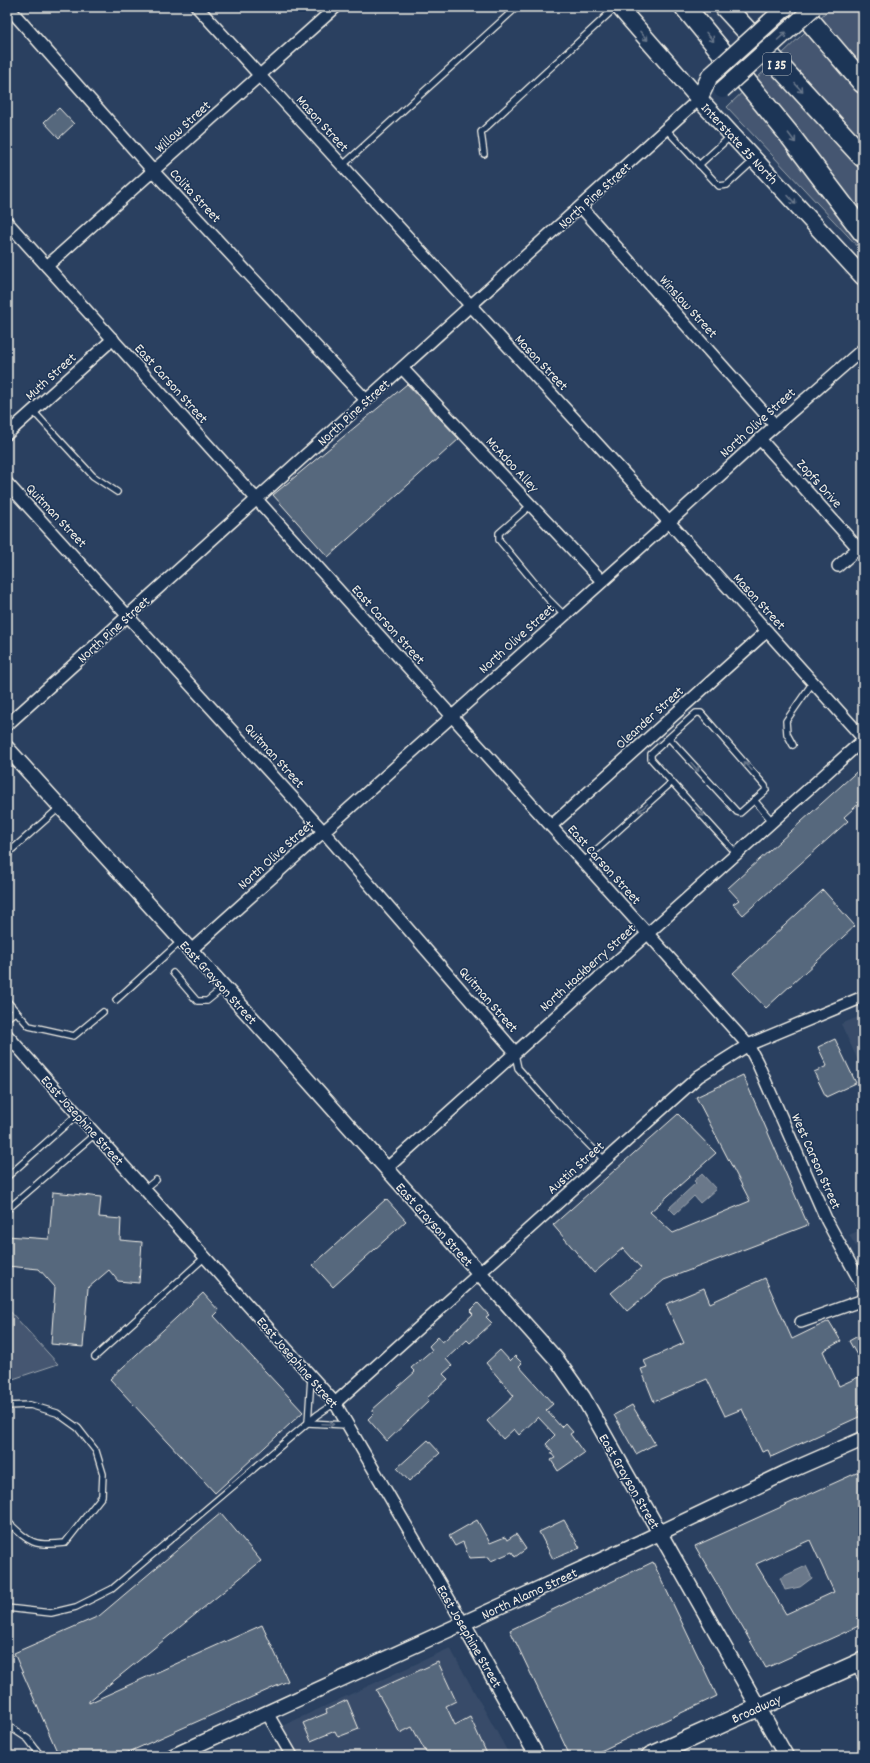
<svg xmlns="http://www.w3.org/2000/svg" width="870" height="1763" viewBox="0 0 870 1763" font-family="Dekko,sans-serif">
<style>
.built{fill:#374c69}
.green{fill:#445771;stroke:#9ca4ac}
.water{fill:#6a788a;stroke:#a1a8b0}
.building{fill:#56677d;stroke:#f4f1e8;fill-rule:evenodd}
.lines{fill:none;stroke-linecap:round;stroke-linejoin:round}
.service-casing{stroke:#f4f1e8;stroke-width:8}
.minor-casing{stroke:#f4f1e8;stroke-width:14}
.tertiary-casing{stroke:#f4f1e8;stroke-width:17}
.secondary-casing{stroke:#f4f1e8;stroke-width:19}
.primary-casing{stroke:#f4f1e8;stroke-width:20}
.motorway-casing{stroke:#f4f1e8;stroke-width:23}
.service{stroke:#1d3557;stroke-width:5.5}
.minor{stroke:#1d3557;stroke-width:11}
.tertiary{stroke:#1d3557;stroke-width:14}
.secondary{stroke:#1d3557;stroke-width:16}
.primary{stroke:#1d3557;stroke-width:17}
.motorway{stroke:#1d3557;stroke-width:20}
.secondary-bridge-casing{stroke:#f4f1e8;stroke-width:19;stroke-linecap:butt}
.secondary-bridge{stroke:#1d3557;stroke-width:16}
.oneway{stroke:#68778a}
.labels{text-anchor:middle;stroke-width:3;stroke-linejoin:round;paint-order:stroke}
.shield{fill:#1d3557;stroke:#b4b9bc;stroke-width:1}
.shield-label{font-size:13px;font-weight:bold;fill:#f4f1e8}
.street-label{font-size:14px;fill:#f4f1e8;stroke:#1d3557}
</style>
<rect width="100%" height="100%" fill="#2a4060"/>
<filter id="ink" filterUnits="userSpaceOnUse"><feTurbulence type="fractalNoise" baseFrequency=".025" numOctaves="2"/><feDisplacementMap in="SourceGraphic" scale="8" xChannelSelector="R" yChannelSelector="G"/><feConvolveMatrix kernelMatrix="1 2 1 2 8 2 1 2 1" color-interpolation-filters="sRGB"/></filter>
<g filter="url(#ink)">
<g class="built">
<polygon points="863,1015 863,1071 841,1024"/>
<polygon points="863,1229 863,1258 849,1235"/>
<polygon points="450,1648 510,1756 296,1756 280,1727"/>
</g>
<g class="green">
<polygon points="831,7 863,7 863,252 727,107"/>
<polygon points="7,1308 58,1364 7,1381"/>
</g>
<g class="water">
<polygon points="702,1174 716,1189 700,1203 694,1196 675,1214 669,1208 696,1183 694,1181"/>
<polygon points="806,1566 812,1578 800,1587 785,1590 780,1578"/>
</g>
<g class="building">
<polygon points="59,108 74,124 59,138 44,122"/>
<polygon points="407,384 459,439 328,557 273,495"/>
<polygon points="863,766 863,800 844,817 848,821 743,915 733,904 739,900 728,888"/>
<polygon points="823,890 855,926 766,1008 733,973"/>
<polygon points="835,1039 856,1083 826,1097 814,1072 827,1066 818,1047"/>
<polygon points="743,1075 808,1225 664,1280 627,1311 611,1293 641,1268 623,1248 594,1273 553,1225 678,1114 716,1153 650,1212 673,1233 750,1201 696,1097"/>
<polygon points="53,1192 101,1197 99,1217 121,1219 120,1240 142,1242 139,1283 118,1281 109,1270 88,1288 83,1347 51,1344 55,1287 39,1269 7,1266 7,1236 49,1239"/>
<polygon points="386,1199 406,1221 333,1287 313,1265"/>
<polygon points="765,1278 792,1339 829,1321 841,1341 823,1351 839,1386 863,1375 863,1406 857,1409 861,1416 771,1457 768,1450 762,1452 742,1409 725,1416 707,1379 654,1402 641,1369 647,1367 644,1361 684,1343 666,1304 704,1288 710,1303"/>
<polygon points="203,1293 219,1311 214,1316 303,1412 215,1493 110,1379"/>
<polygon points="478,1303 489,1315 486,1317 492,1323 470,1343 467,1340 446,1359 452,1366 443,1374 448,1379 427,1398 429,1401 387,1441 368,1419 374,1413 372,1410 415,1372 411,1368 432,1350 429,1346 438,1337 442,1342 446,1339 473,1314 470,1311"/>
<polygon points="863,1333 863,1366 849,1341"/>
<polygon points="500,1350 510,1361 515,1356 522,1363 519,1366 553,1404 546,1410 561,1427 565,1423 573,1432 570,1434 584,1453 558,1471 551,1460 555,1458 551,1453 553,1452 546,1444 555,1435 538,1417 519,1435 514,1429 503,1439 487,1421 514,1396 486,1363"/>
<polygon points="632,1405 655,1444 636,1454 614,1415"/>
<polygon points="428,1440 440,1453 409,1481 397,1468"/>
<path d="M 863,1470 L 863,1624 L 766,1668 L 695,1546 ZM 810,1540 L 834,1592 L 786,1614 L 756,1564 Z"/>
<polygon points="221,1513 261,1561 89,1701 89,1703 262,1625 288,1681 120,1756 59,1756 14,1653 99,1616"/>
<polygon points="477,1520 490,1543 505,1537 507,1540 516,1534 526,1549 515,1557 512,1552 491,1561 489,1557 469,1558 463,1542 455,1546 449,1536"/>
<polygon points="564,1520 580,1548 553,1559 539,1532"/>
<polygon points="653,1562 717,1696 590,1756 570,1756 510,1630"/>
<polygon points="438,1662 456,1701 446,1706 455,1725 470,1717 488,1756 428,1756 412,1727 400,1733 376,1690"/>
<polygon points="347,1700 359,1729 338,1737 335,1731 311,1741 303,1723 327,1713 326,1710"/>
</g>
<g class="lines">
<defs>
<g id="service">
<polyline points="666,129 719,186 727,185 753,161"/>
<polyline points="484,154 481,132 616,7"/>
<polyline points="699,165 732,135"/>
<polyline points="342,166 517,7"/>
<polyline points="33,411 93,476 117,492"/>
<polyline points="531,505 499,533 499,540 548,599 564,615"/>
<polyline points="669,738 737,812 740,813 766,790 765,786 701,713 696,713 651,754 651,759 736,853"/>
<polyline points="793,745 787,734 786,721 813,682"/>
<polyline points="754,800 772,821"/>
<polyline points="7,854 60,807"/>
<polyline points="583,862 672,782"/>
<polyline points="173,973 197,1001 207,1001 223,988"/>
<polyline points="116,1000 181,941"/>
<polyline points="7,1001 29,1026 74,1036 103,1012"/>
<polyline points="7,1018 16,1011"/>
<polyline points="515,1054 518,1068 555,1110 605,1161"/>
<polyline points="7,1177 78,1114"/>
<polyline points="145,1189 156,1180"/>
<polyline points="8,1209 95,1134"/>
<polyline points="95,1357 205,1257"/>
<polyline points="311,1377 308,1423 347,1425"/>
<path d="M 7,1406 L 30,1405 L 57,1413 L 78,1428 L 96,1451 L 103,1474 L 102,1496 L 65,1543 C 33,1547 29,1542 7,1521"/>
<polyline points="7,1608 51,1613 76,1607 112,1589 317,1415 335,1403"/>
<polyline points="855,1667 863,1682"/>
<polyline points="7,1725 28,1739 41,1756"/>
</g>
<g id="minor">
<polyline points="8,7 154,172 366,400"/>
<polyline points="197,7 669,522 863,738"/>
<polyline points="581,207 775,425"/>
<polyline points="7,222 748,1045 757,1062 827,1221 863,1287"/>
<polyline points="47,266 336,7"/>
<polyline points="402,368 602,581"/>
<polyline points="7,434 113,339"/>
<polyline points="760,439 858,548"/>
<polyline points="7,483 323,831 515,1052"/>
<polyline points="838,566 863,544"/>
<polyline points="7,725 699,99"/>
<polyline points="551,826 767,631"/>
<polyline points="190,951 669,522 760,439 863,349"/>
<polyline points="7,1035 335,1403 463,1623"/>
<polyline points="386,1169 863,740"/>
<polyline points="801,1322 863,1300"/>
<polyline points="335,1403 699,1076 748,1045 863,997"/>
<polyline points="267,1713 292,1756"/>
</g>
<g id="tertiary">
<polyline points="7,748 288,1058 557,1360 583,1397 786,1756"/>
<polyline points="463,1623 537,1756"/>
<polyline points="173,1756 645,1540 785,1473 863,1439"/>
</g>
<g id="secondary">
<polyline points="619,7 699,99 863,277"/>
<polyline points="699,99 710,76"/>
</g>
<polyline id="primary" points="650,1756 863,1661"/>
<g id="motorway">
<polyline points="685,7 788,133 863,232"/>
<polyline points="725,7 863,157"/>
<polyline points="798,7 863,83"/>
</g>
</defs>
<use href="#service" class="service-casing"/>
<use href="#minor" class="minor-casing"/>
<use href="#tertiary" class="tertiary-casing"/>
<use href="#secondary" class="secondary-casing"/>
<use href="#primary" class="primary-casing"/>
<use href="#motorway" class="motorway-casing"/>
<use href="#service" class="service"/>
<use href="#minor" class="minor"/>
<use href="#tertiary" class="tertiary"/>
<use href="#secondary" class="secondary"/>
<use href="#primary" class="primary"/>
<use href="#motorway" class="motorway"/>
<defs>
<g id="secondary-bridge">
<polyline points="710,76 786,7"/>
<polyline points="722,90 814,7"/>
</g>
</defs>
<use href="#secondary-bridge" class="secondary-bridge-casing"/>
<use href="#secondary-bridge" class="secondary-bridge"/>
</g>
<defs><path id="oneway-shaft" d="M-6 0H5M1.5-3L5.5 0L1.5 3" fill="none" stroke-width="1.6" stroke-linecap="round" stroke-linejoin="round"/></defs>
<g class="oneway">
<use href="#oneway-shaft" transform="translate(644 36) rotate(49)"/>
<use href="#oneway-shaft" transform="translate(782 36) rotate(-42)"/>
<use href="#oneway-shaft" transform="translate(710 37) rotate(50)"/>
<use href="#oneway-shaft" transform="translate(799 88) rotate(48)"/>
<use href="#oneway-shaft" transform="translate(792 138) rotate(53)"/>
<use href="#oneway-shaft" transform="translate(792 200) rotate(48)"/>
<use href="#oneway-shaft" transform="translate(748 766) rotate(-132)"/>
<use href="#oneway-shaft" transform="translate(695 767) rotate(48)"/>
<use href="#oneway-shaft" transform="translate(643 808) rotate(138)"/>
<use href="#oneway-shaft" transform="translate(700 812) rotate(48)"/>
<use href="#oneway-shaft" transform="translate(328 1424) rotate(3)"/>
</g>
</g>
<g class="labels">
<rect class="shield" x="763" y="53" width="28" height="22" rx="3"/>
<g class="shield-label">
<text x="777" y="69">I 35</text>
</g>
<g class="street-label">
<text transform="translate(323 123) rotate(48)" y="5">Mason Street</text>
<text transform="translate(182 126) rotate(-42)" y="5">Willow Street</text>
<text transform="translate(740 143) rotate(47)" y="5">Interstate 35 North</text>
<text transform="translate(196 195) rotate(47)" y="5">Colita Street</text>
<text transform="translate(594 195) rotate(-42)" y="5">North Pine Street</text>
<text transform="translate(689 306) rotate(48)" y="5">Winslow Street</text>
<text transform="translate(542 362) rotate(47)" y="5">Mason Street</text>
<text transform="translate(50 376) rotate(-42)" y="5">Muth Street</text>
<text transform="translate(172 383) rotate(48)" y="5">East Carson Street</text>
<text transform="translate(353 412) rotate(-42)" y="5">North Pine Street</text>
<text transform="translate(757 422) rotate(-42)" y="5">North Olive Street</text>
<text transform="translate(513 464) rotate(47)" y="5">McAdoo Alley</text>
<text transform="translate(820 483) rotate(48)" y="5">Zopfs Drive</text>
<text transform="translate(57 515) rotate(47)" y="5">Quitman Street</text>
<text transform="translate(760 601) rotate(48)" y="5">Mason Street</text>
<text transform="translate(389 624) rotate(48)" y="5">East Carson Street</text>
<text transform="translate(113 629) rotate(-42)" y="5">North Pine Street</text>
<text transform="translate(516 638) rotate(-42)" y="5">North Olive Street</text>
<text transform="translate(649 717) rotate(-42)" y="5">Oleander Street</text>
<text transform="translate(275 755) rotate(48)" y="5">Quitman Street</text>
<text transform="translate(275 854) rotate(-42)" y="5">North Olive Street</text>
<text transform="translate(605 864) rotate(48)" y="5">East Carson Street</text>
<text transform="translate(587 967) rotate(-42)" y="5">North Hackberry Street</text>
<text transform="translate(219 982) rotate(48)" y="5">East Grayson Street</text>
<text transform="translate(489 999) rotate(49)" y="5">Quitman Street</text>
<text transform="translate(83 1120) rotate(48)" y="5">East Josephine Street</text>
<text transform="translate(817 1161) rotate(66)" y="5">West Carson Street</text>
<text transform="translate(575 1167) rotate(-42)" y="5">Austin Street</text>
<text transform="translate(435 1224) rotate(48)" y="5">East Grayson Street</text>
<text transform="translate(298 1362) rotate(49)" y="5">East Josephine Street</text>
<text transform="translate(630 1481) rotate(60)" y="5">East Grayson Street</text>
<text transform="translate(529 1593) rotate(-25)" y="5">North Alamo Street</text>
<text transform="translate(470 1636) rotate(60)" y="5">East Josephine Street</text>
<text transform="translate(756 1708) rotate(-24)" y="5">Broadway</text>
</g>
</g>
<rect width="870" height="1763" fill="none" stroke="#1d3557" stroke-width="24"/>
<rect x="12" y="12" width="846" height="1739" fill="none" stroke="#f4f1e8" stroke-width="1.5" filter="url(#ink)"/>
</svg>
